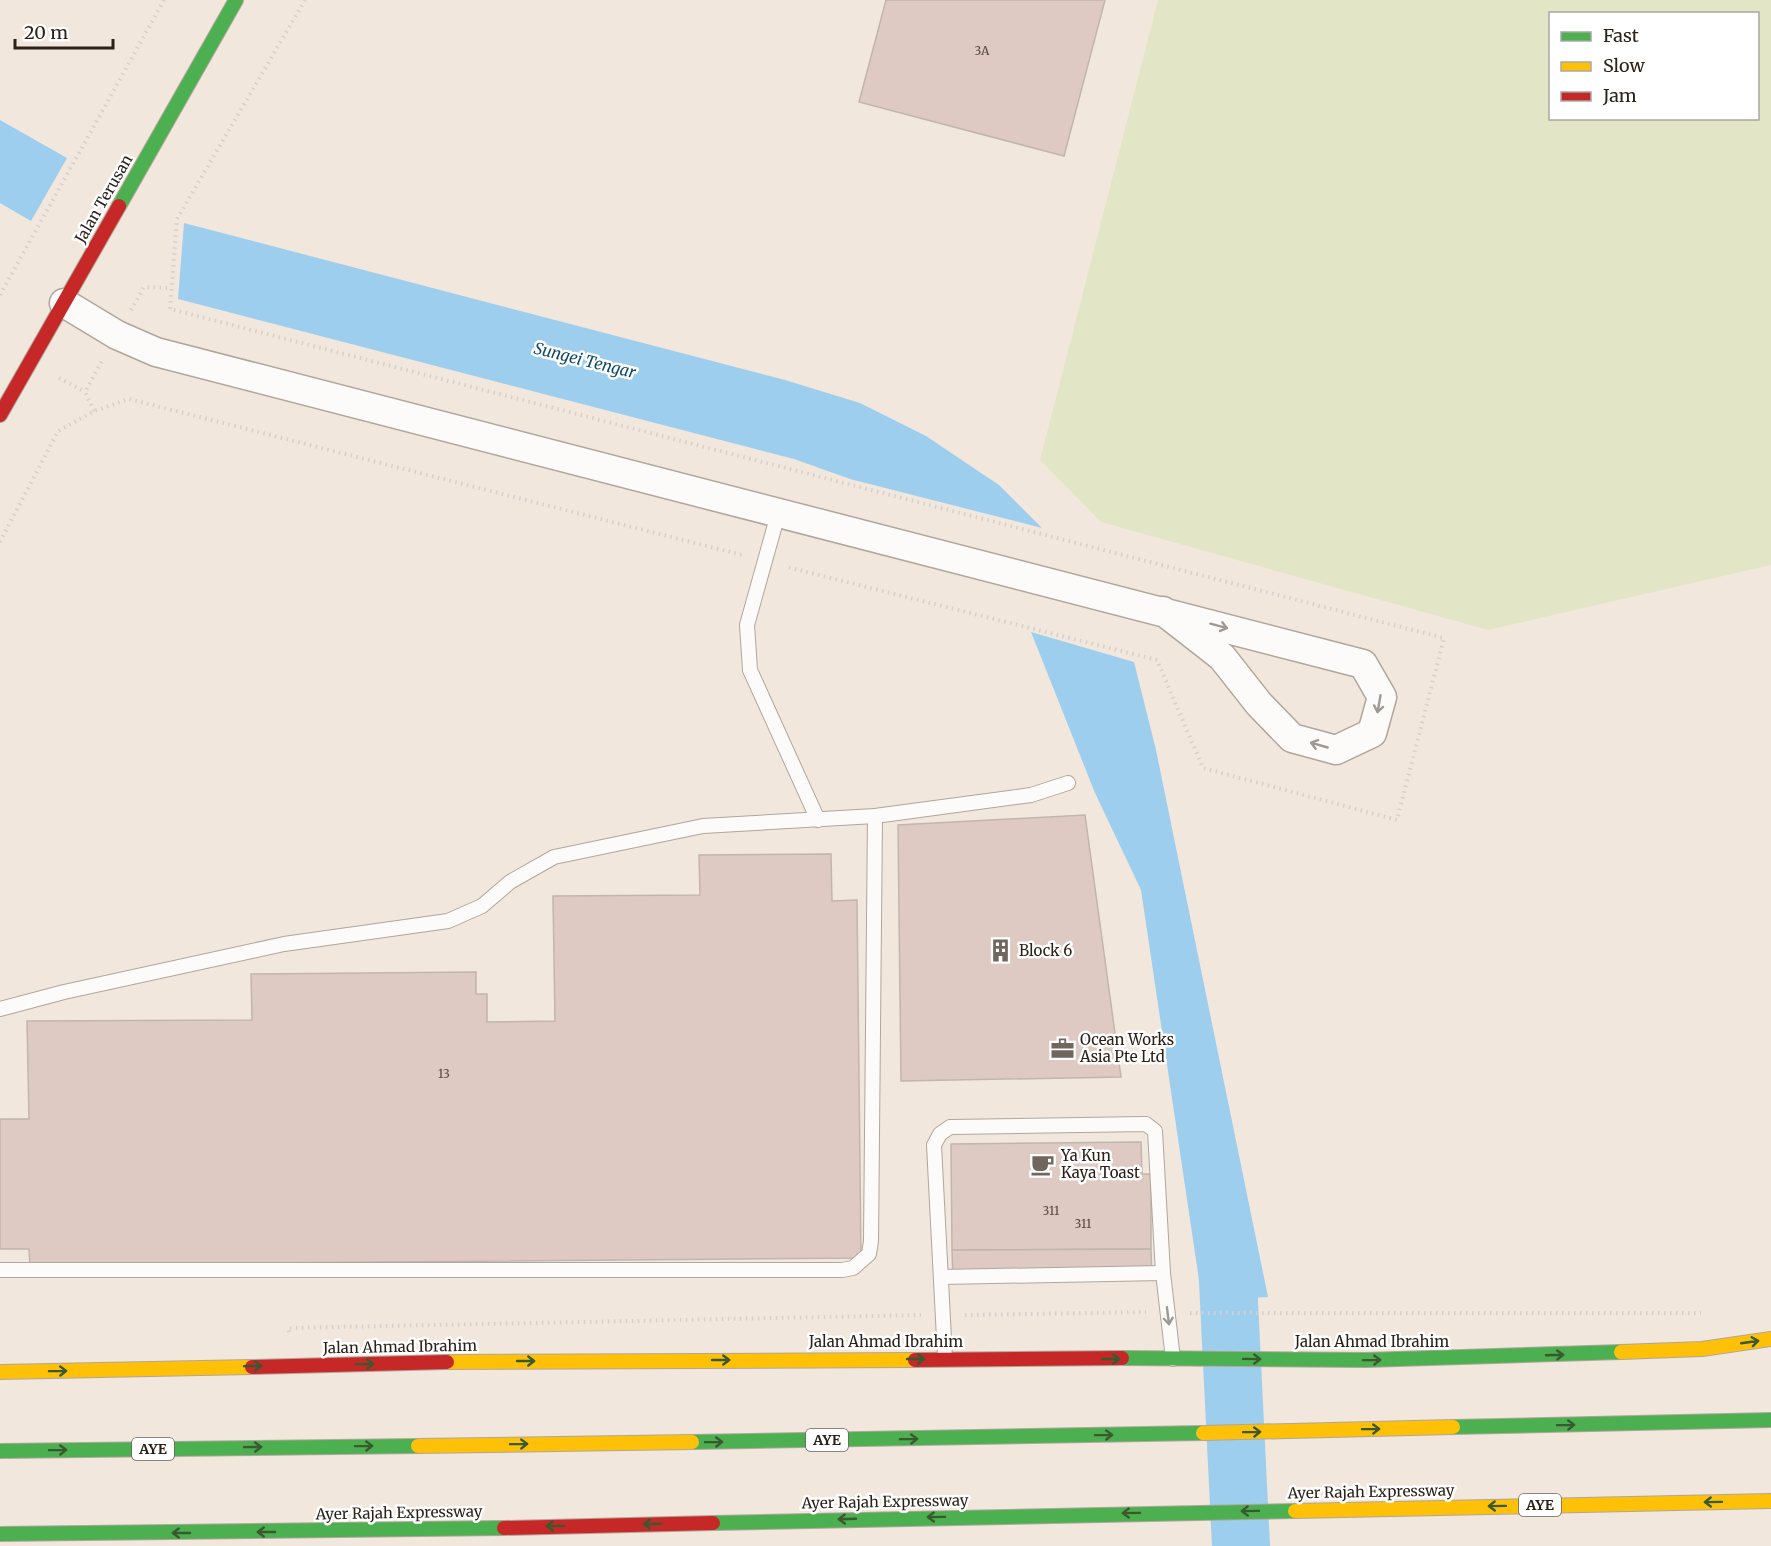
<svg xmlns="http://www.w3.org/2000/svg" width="1771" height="1546" viewBox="0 0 1771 1546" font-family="Merriweather,serif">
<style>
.green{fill:#e3e5c7;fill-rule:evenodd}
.water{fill:#9eceee}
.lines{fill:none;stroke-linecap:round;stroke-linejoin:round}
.river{stroke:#9eceee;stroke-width:58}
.building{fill:#dfcac3;stroke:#c1b5af;stroke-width:1.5}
.lane-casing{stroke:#afa69c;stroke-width:16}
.street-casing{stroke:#afa69c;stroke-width:31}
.fast-casing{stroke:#afa69c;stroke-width:16}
.slow-casing{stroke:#afa69c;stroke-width:16}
.jam-casing{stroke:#afa69c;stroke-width:16}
.path{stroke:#d4d1ce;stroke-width:4;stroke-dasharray:1.5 4.5;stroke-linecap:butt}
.lane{stroke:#fdfbfa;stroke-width:14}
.street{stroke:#fdfbfa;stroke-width:28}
.fast{stroke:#4caf50;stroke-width:14}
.slow{stroke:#ffc107;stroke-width:14}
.jam{stroke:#c62828;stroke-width:14}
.oneway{stroke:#9e9994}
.oneway2{stroke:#385a2e}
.labels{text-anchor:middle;stroke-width:5;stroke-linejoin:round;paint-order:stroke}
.number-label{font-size:12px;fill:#584b43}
.shield{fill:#fff;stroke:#6b645d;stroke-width:1.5}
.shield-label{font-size:14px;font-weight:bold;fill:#2b2118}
.street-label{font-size:15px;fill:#2b2118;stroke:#fff}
.poi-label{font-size:15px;fill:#2b2118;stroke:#fff;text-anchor:start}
.water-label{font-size:16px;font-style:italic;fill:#104a6b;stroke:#fff}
</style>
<rect width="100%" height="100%" fill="#f2e7dc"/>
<path class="green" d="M 1158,0 L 1771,0 L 1771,565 L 1488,630 L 1101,522 L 1040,460 ZM 1550,14 L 1758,14 L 1758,118 L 1550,118 Z"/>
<g class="water">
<polygon points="0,120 67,158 31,221 0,203"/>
<polygon points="184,223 785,380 860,403 926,436 999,485 1042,528 850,479 794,459 178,299"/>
<polygon points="1031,632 1134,662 1156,750 1268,1297 1202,1300 1141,890 1095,793"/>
</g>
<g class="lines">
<polyline class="river" points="1222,1219 1227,1261 1241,1546"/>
</g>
<g class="building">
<polygon points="886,0 1105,0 1064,156 859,102"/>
<polygon points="1085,815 1121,1077 901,1081 898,825"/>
<polygon points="831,854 832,901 857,900 861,1258 30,1265 29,1249 0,1249 0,1119 29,1119 27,1021 252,1020 251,974 476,972 476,994 487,994 487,1022 555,1021 553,896 700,895 699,855"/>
<polygon points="1141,1142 1142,1174 1151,1174 1151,1249 952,1250 951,1144"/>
<polygon points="1151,1249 1152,1279 953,1280 952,1250"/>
</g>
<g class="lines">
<defs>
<g id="lane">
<polyline points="778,514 747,625 750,670 818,820"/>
<polyline points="0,1009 64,992 284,944 448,921 482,906 510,882 554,857 703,826 875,816 1031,795 1068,783"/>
<polyline points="0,1270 842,1270 853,1268 869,1254 871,1241 875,816"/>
<polyline points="941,1277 1163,1273"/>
<polyline points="945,1358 934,1145 940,1134 950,1127 1146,1124 1155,1131 1163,1273 1173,1359"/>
</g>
<polyline id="street" points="64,303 117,335 156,352 1363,664 1382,697 1372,733 1336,750 1292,738 1259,704 1222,657 1163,611"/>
<g id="fast">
<polyline points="119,206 236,0"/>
<polyline points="1122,1358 1366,1360 1621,1352"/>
<polyline points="1453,1427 1771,1420"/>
<polyline points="692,1442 1203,1433"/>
<polyline points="0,1451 418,1446"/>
<polyline points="713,1523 1295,1511"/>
<polyline points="0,1534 504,1528"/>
</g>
<g id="slow">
<polyline points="1621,1352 1702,1349 1771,1339"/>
<polyline points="447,1362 915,1360"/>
<polyline points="0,1372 252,1367"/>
<polyline points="1203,1433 1453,1427"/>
<polyline points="418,1446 692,1442"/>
<polyline points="1295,1511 1771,1501"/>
</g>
<g id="jam">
<polyline points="0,415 119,206"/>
<polyline points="915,1360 1122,1358"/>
<polyline points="252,1367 447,1362"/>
<polyline points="504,1528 713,1523"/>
</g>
</defs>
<use href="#lane" class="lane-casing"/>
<use href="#street" class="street-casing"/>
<use href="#fast" class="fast-casing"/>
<use href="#slow" class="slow-casing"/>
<use href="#jam" class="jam-casing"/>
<g class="path">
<polyline points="305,0 177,219 170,309 1444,638 1397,820 1203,768 1157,660 787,567"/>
<polyline points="0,295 164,0"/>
<polyline points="131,310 144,287 170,288"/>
<polyline points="59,378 85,392"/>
<polyline points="94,411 85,392 102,361"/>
<polyline points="0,542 58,431 94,411 129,399 742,555"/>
<polyline points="1190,1313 1701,1313"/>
<polyline points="965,1315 1146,1312"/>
<polyline points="289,1332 288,1328 921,1315"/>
</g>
<use href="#lane" class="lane"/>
<use href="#street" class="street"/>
<use href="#fast" class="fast"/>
<use href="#slow" class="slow"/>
<use href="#jam" class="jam"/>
</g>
<defs><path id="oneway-shaft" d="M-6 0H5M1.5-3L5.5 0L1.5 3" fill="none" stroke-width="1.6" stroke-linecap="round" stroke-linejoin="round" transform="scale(1.5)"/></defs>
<g class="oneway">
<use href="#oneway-shaft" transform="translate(1219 626) rotate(15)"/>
<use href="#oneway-shaft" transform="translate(1379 704) rotate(100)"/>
<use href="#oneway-shaft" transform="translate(1319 745) rotate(-164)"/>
<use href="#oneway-shaft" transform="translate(1168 1316) rotate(83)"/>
</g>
<g class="oneway2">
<use href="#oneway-shaft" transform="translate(1750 1342) rotate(-8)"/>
<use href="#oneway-shaft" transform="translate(1555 1355) rotate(-2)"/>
<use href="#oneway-shaft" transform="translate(916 1359)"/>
<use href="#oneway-shaft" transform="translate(1111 1359)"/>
<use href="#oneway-shaft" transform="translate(1252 1359) rotate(1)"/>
<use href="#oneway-shaft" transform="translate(721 1360)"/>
<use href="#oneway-shaft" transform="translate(1372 1360) rotate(-1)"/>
<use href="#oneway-shaft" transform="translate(526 1361)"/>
<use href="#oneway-shaft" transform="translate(365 1364) rotate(-1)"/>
<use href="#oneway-shaft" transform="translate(253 1366) rotate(-1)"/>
<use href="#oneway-shaft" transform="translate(58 1371) rotate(-1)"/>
<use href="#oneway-shaft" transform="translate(1566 1425) rotate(-1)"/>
<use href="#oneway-shaft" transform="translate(1371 1429) rotate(-1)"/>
<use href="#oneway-shaft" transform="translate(1252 1432) rotate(-1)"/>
<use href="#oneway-shaft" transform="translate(1104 1435) rotate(-1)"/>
<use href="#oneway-shaft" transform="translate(909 1439) rotate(-1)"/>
<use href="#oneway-shaft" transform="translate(714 1442) rotate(-1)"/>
<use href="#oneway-shaft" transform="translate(519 1444) rotate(-1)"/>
<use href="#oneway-shaft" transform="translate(364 1446) rotate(-1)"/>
<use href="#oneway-shaft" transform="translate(253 1447) rotate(-1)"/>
<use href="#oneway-shaft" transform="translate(58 1450) rotate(-1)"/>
<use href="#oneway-shaft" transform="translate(1713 1502) rotate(179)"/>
<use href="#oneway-shaft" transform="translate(1497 1506) rotate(179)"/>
<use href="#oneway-shaft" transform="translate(1250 1511) rotate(179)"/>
<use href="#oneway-shaft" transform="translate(1131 1513) rotate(179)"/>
<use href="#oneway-shaft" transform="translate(936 1517) rotate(179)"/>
<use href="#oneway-shaft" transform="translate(847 1519) rotate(178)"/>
<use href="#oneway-shaft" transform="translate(652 1524) rotate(178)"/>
<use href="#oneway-shaft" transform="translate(555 1526) rotate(179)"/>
<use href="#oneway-shaft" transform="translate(266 1532) rotate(180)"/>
<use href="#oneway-shaft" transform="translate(181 1533) rotate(180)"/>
</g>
<defs>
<symbol id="building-bare" viewBox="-9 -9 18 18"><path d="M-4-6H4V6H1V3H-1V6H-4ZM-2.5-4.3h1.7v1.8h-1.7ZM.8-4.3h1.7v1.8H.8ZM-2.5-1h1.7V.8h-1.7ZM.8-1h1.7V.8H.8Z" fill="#71665d" stroke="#fff" stroke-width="2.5" paint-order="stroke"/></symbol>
<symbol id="office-bare" viewBox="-9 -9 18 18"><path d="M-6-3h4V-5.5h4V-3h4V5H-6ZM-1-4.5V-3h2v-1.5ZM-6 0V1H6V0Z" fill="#71665d" stroke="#fff" stroke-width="2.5" paint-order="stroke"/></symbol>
<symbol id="cafe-bare" viewBox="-9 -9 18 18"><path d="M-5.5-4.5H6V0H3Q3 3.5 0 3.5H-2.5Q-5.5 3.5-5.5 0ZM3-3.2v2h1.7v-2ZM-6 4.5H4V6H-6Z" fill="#71665d" stroke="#fff" stroke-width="2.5" paint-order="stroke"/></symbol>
</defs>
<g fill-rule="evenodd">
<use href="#building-bare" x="984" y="934" width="33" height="33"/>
<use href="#office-bare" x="1046" y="1032" width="33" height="33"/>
<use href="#cafe-bare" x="1026" y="1148" width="33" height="33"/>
</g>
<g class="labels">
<g class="number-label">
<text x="982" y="55">3A</text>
<text x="444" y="1078">13</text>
<text x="1051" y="1215">311</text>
<text x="1083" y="1228">311</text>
</g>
<g class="shield">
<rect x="806" y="1429" width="42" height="22" rx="4.5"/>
<rect x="132" y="1438" width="42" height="22" rx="4.5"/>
<rect x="1519" y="1494" width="42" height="22" rx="4.5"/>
</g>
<g class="shield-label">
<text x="827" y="1445">AYE</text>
<text x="153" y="1454">AYE</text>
<text x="1540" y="1510">AYE</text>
</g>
<g class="street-label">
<text transform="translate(104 199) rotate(-60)" y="5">Jalan Terusan</text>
<text x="886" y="1347">Jalan Ahmad Ibrahim</text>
<text x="1372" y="1347">Jalan Ahmad Ibrahim</text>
<text transform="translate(400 1347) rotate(-1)" y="5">Jalan Ahmad Ibrahim</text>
<text transform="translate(1371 1492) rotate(-1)" y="5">Ayer Rajah Expressway</text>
<text transform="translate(885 1502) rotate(-1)" y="5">Ayer Rajah Expressway</text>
<text transform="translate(399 1513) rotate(-1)" y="5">Ayer Rajah Expressway</text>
</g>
<g class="poi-label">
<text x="1019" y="956">Block 6</text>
<text x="1080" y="1045">Ocean Works<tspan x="1080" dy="17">Asia Pte Ltd</tspan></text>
<text x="1061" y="1161">Ya Kun<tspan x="1061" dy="17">Kaya Toast</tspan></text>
</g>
<g class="water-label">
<text transform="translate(585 360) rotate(14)" y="6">Sungei Tengar</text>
</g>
</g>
<rect x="1549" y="12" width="210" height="108" fill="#ffffff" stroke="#aaa6a3" stroke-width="1.5"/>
<rect x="1561" y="32" width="30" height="9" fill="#4caf50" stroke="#aaa6a3" stroke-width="1.5"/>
<text x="1603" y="42" font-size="18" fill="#2b2118">Fast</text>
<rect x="1561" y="62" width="30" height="9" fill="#ffc107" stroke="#aaa6a3" stroke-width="1.5"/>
<text x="1603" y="72" font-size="18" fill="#2b2118">Slow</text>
<rect x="1561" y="92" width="30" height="9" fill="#c62828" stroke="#aaa6a3" stroke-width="1.5"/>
<text x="1603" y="102" font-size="18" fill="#2b2118">Jam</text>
<path d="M15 39v9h98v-9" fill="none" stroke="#2b2118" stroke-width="3"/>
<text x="24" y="39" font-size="18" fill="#2b2118" stroke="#ffffff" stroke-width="4.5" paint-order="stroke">20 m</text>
</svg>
